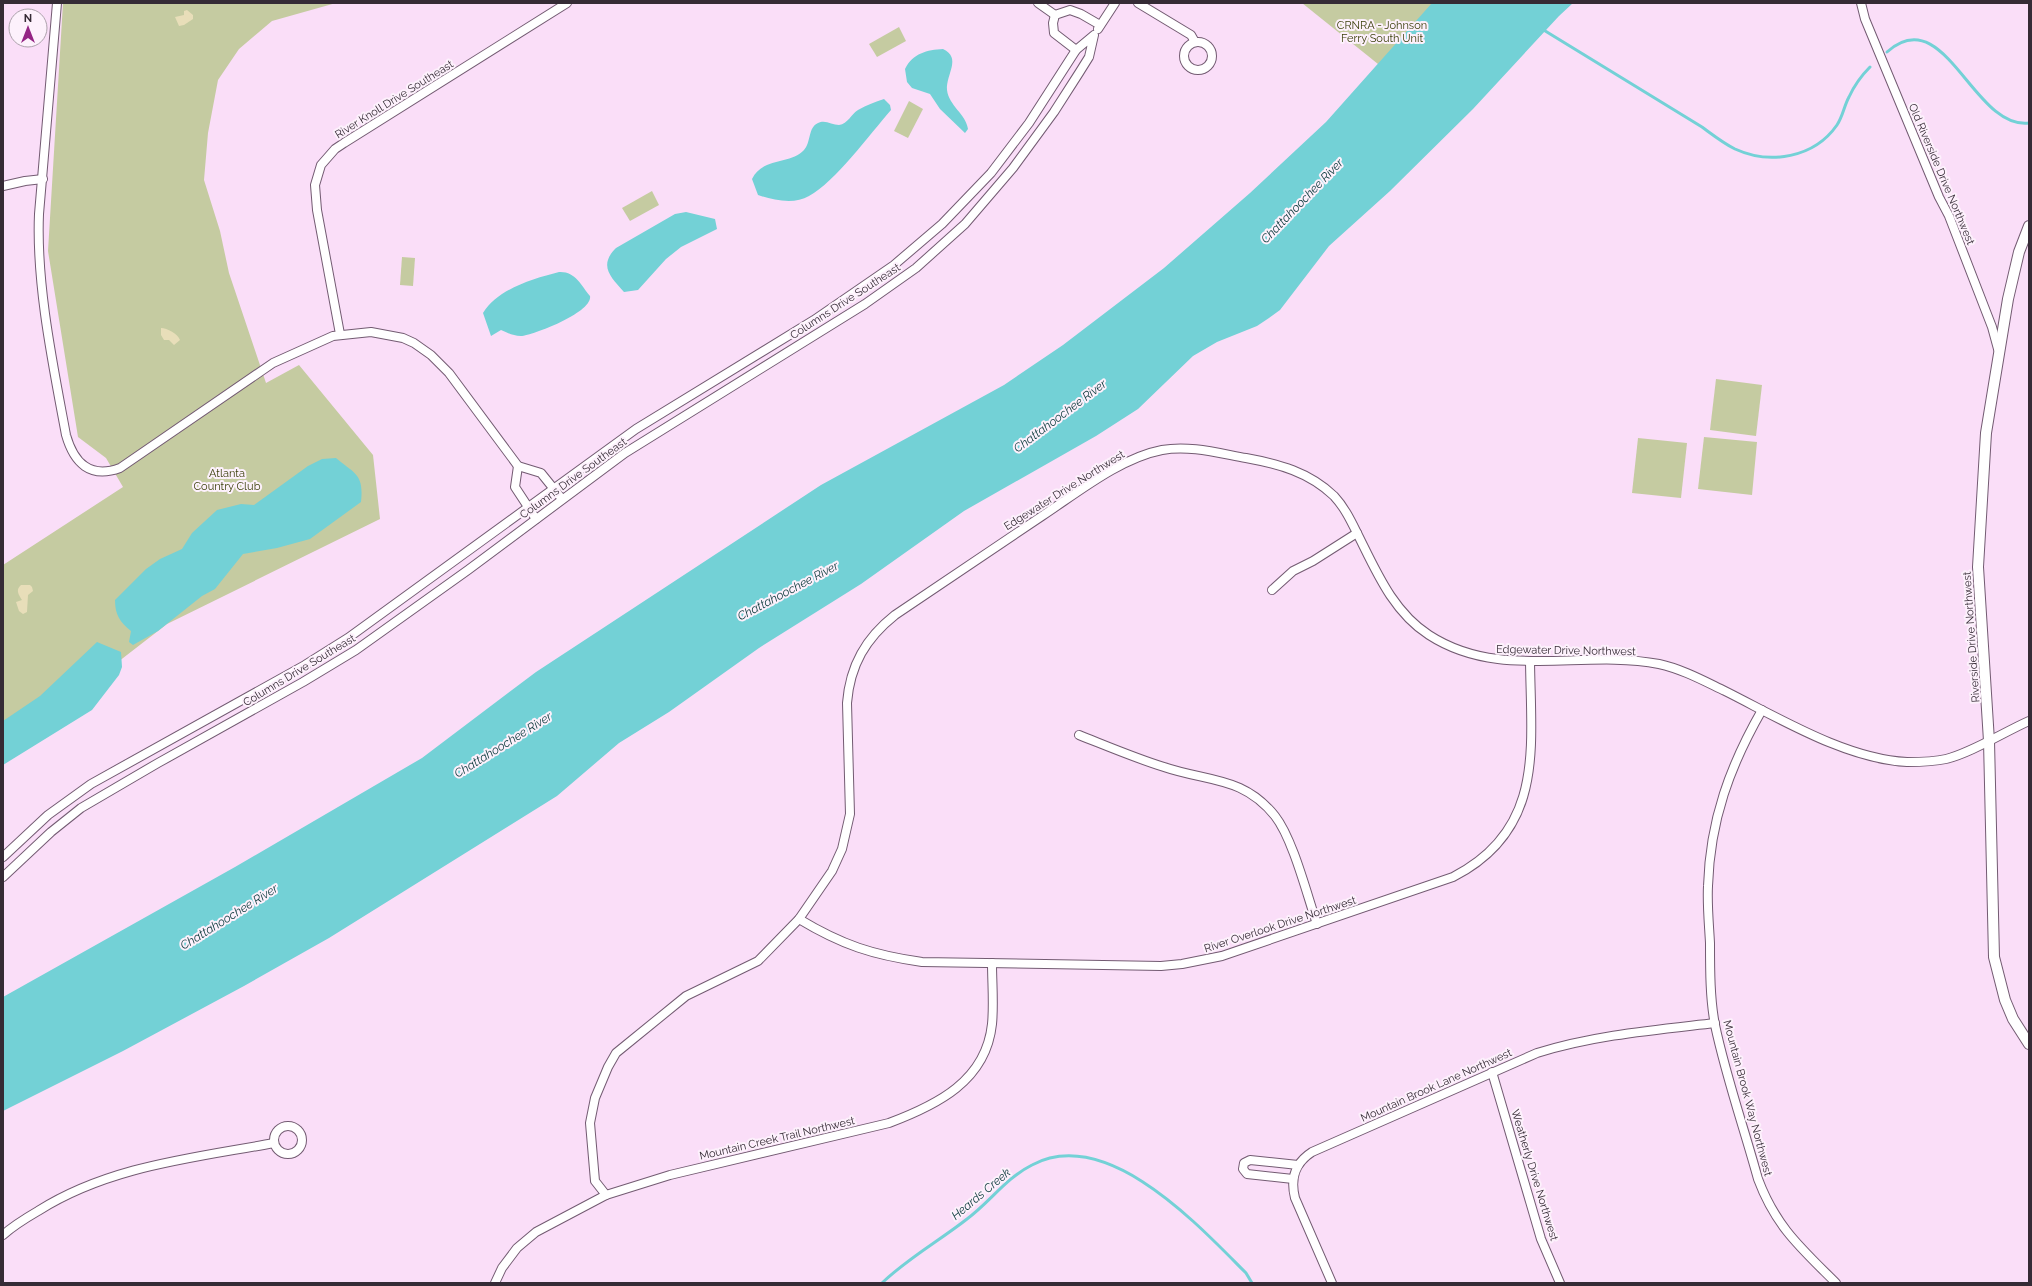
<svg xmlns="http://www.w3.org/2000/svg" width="2032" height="1286" viewBox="0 0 2032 1286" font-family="Raleway,sans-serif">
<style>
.green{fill:#c5cba1}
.sand{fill:#e8deb9}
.water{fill:#73d1d6}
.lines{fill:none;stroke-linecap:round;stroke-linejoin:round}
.stream{stroke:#73d1d6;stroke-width:3}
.minor-casing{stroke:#735b72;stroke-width:10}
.tertiary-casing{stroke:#735b72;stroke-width:12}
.minor{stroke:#fff;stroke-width:8}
.tertiary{stroke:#fff;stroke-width:10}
.labels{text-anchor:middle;stroke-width:4;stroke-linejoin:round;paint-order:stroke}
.park-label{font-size:11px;fill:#3a3f0a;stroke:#fdf1fc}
.street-label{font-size:11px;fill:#352b35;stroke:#fdf1fc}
.water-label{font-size:12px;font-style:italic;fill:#0d3b3d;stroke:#fdf1fc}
</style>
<rect width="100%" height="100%" fill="#fadef8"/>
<g class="green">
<polygon points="63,3 336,3 272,21 239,49 218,80 208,133 204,180 220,231 229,273 266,383 299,365 373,455 380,519 167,624 3,751 3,565 123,487 106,458 78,437 48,251"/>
<polygon points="1302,3 1456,3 1383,68"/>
<polygon points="899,27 906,41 877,57 869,44"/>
<polygon points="909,101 923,109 908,138 894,131"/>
<polygon points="652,191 659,205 630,221 622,208"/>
<polygon points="402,257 415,258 413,286 400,285"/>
<polygon points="1716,379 1762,385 1756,436 1710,430"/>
<polygon points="1704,437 1757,442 1752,495 1698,489"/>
<polygon points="1638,438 1687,443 1681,498 1632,493"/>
</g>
<g class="sand">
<polygon points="187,10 193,15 193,19 184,25 179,26 175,17 184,15 184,11"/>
<path d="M 161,328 C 167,328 178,334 180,340 L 174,345 L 169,340 L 164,340 L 161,335 Z"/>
<path d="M 21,585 L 30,585 L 32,587 L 33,591 L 28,595 L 27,612 L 23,614 L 19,611 L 16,602 L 22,600 C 19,595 15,590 21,585 Z"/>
</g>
<g class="water">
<polygon points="1432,3 1573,3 1559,16 1473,109 1390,191 1329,246 1280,310 1269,318 1257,326 1217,342 1193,356 1138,409 1096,436 964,511 861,584 759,648 669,712 619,743 557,796 329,938 244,986 123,1051 3,1111 3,997 235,867 422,758 536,672 821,485 1004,385 1063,345 1164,268 1250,193 1326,122"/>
<path d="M 943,49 C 962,58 946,74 947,90 C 949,106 966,114 968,129 L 965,133 L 940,109 L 930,94 L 912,88 L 907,82 L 905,69 C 913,53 927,50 943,49 Z"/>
<path d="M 884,99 L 890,105 L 891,110 C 870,134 835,182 809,196 C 794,205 773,200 758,195 L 752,179 C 763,157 790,165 804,150 C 811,143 808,127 818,123 C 825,119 832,125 839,125 C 848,124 851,114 858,110 C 867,105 875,102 884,99 Z"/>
<path d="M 686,212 L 715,219 L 717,229 L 681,247 L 666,259 L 638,290 L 624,292 C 611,277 598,266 616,248 L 675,214 Z"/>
<path d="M 559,272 C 575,271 581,285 590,296 C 593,312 534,335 521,336 C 513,336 508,333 501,330 L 491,336 L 483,313 C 498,289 532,279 559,272 Z"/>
<path d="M 336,458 C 355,474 364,474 361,502 L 310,539 L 277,548 L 243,554 L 215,589 L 202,596 L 158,631 L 133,645 L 129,642 L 131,631 C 120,622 115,615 115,600 L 146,569 L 160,559 L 182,549 L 192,533 L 217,510 L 241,504 L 254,505 L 308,466 L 322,459 Z"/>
<polygon points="97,642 121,652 122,667 119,675 92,710 3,765 3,721 40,696"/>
</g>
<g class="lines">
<g class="stream">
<path d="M 1542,29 L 1702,127 C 1713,135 1723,143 1735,149 C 1770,165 1814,158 1837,125 C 1843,116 1844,106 1849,97 C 1854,86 1861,76 1870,67"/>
<path d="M 1887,52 C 1945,0 1973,130 2029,123"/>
<path d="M 882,1283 C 908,1258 939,1241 967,1219 C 990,1202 1006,1178 1032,1165 C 1107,1125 1199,1226 1246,1273 L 1252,1283"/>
</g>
<defs>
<g id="minor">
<path d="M 57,3 L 39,214 C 36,284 53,365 66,435 C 74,463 90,479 120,468 L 273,363 L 333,336 L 371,332 L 403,338 L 414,343 L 431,355 L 449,373 L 518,466 L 541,473 L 562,499"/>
<polyline points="1038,3 1055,15"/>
<polyline points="1138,3 1191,35 1195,42"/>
<polyline points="1861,3 1865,19 1939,197 1949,216 1992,327 1998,349"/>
<polyline points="1098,29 1115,3"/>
<circle cx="1198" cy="56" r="14"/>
<polyline points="1076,50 1054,33 1053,23 1055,15 1070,10 1081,14 1100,25"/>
<polyline points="3,186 25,181 43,179"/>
<polyline points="340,334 317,210 315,185 321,165 335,149 344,143 567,3"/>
<polyline points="518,466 515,487 536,519"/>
<polyline points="1272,590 1293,571 1313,561 1357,533"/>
<path d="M 1762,710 C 1730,766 1710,820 1708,886 C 1707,905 1709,924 1710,943 C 1710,970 1710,999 1715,1025 C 1726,1077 1744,1128 1758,1179 C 1776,1227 1801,1248 1836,1283"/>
<path d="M 1079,735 C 1107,746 1135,758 1164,767 C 1208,782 1243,776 1275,816 C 1293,839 1307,895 1317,924"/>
<polyline points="3,857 48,815 91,784 305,665 348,638 636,429 814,320 894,265 942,224 991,173 1029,123 1076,50 1094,35 1089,57 1079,73 1054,112 1013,168 965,224 916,268 865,304 625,453 468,570 356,650 303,682 158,763 81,808 51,832 3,877"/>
<path d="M 799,919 C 842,945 873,955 922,962 L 1161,966 L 1182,964 L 1222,956 L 1453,877 C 1545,830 1531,748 1530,661"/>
<polyline points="1492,1072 1541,1239 1560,1283"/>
<circle cx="288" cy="1140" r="14"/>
<polyline points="1293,1179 1247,1174 1243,1169 1244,1163 1250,1160 1298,1165"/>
<path d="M 606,1195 L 595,1181 L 590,1123 L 595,1098 L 608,1067 L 616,1053 L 686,996 L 758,961 L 799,919 L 832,871 L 842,849 L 850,814 L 847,703 C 850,665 866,638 895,615 C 944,582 993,549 1042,516 C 1077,493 1120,458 1162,450 C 1189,445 1218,453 1246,458 C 1279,464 1309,472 1334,496 C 1345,508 1351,521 1358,535 C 1376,571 1393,612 1429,635 C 1500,681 1581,649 1659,664 C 1682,669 1704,681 1725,691 C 1779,718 1846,759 1907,762 C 1919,762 1933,762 1946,759 C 1971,753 2004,732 2029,721"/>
<path d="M 3,1235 C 13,1226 26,1218 38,1211 C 109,1166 193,1158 274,1143"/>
<path d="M 495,1283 L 502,1268 L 517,1248 L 536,1232 L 606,1195 L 670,1175 L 889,1123 C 937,1105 986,1081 992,1024 C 994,1004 992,983 992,963"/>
<path d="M 1332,1283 L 1295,1198 C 1290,1178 1295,1163 1312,1152 L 1537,1053 C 1595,1035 1655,1030 1715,1023"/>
</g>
<polyline id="tertiary" points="2029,226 2019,252 2008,299 1986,433 1978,567 1989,741 1994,957 2005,1000 2013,1019 2029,1044"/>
</defs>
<use href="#minor" class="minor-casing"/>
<use href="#tertiary" class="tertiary-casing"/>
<use href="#minor" class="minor"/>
<use href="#tertiary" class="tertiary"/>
</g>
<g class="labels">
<g class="park-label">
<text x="1382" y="29">CRNRA - Johnson<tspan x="1382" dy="13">Ferry South Unit</tspan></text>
<text x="227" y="477">Atlanta<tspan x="227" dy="13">Country Club</tspan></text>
</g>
<g class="street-label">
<text transform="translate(394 99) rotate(-32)" y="4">River Knoll Drive Southeast</text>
<text transform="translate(1942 174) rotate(67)" y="4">Old Riverside Drive Northwest</text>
<text transform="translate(845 301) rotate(-33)" y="4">Columns Drive Southeast</text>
<text transform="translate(573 478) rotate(-36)" y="4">Columns Drive Southeast</text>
<text transform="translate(1064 490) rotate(-32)" y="4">Edgewater Drive Northwest</text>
<text transform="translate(1971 637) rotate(-94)" y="4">Riverside Drive Northwest</text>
<text transform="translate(1566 650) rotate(1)" y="4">Edgewater Drive Northwest</text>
<text transform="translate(299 670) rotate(-31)" y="4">Columns Drive Southeast</text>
<text transform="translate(1280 924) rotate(-18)" y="4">River Overlook Drive Northwest</text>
<text transform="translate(1436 1085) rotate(-24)" y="4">Mountain Brook Lane Northwest</text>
<text transform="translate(1748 1098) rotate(75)" y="4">Mountain Brook Way Northwest</text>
<text transform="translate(777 1138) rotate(-13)" y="4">Mountain Creek Trail Northwest</text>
<text transform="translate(1535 1175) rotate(73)" y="4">Weatherly Drive Northwest</text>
</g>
<g class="water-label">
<text transform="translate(1302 201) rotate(-46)" y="4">Chattahoochee River</text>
<text transform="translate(1060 416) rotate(-37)" y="4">Chattahoochee River</text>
<text transform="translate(788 591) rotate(-28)" y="4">Chattahoochee River</text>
<text transform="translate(503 745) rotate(-32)" y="4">Chattahoochee River</text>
<text transform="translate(229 917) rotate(-32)" y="4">Chattahoochee River</text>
<text transform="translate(981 1194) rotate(-40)" y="4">Heards Creek</text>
</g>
</g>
<rect width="2032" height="1286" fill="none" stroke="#352b35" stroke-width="8"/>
<g transform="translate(28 28)"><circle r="19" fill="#fdf1fc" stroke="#ada2ac"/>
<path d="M0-3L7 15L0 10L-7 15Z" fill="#942484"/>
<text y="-6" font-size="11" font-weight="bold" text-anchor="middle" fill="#352b35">N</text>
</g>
</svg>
